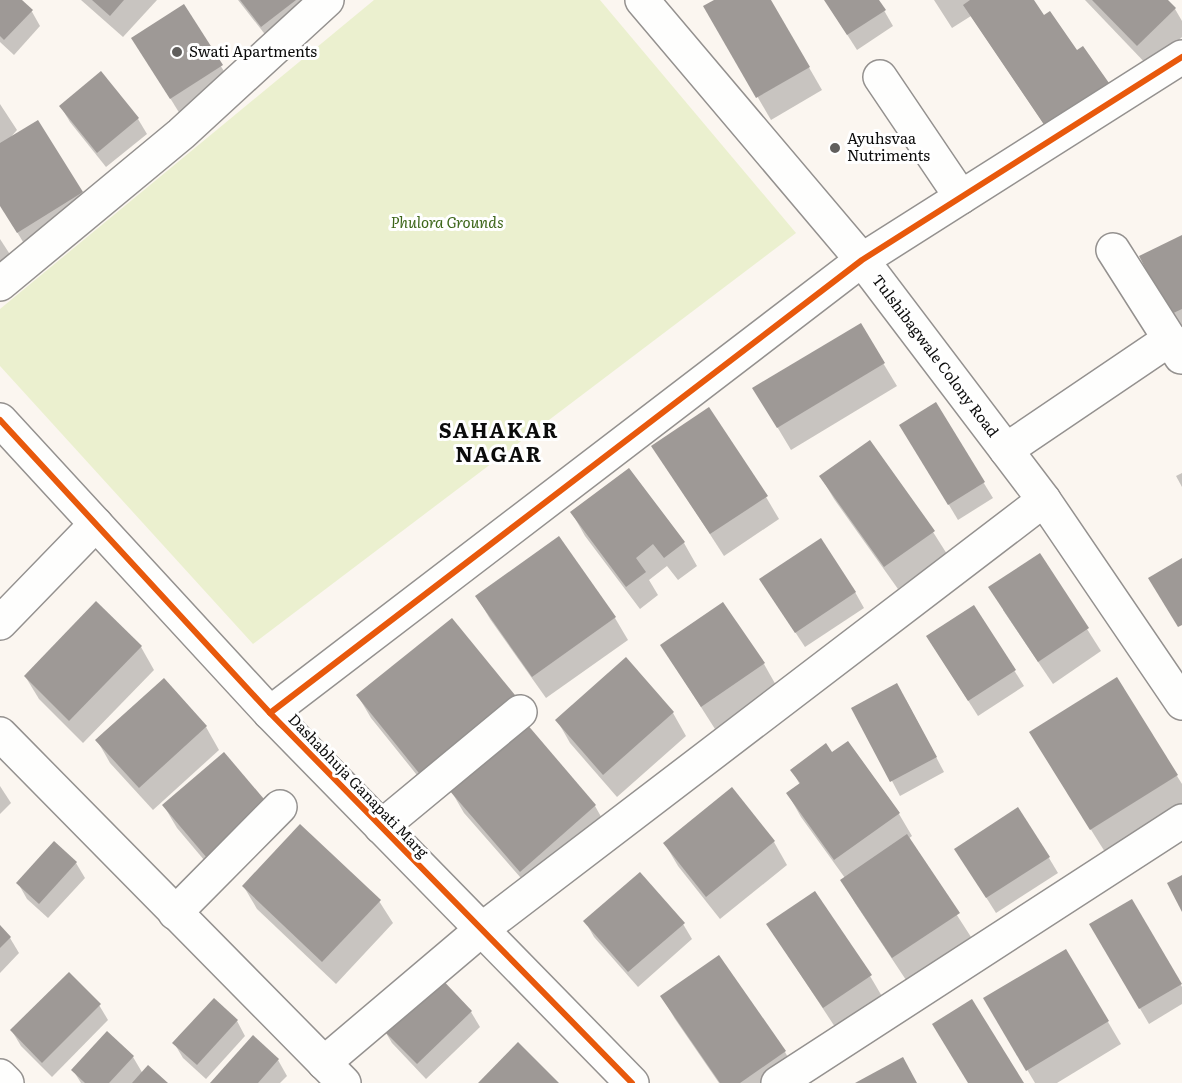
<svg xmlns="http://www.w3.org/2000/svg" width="1182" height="1083" viewBox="0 0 1182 1083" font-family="Literata,serif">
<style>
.green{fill:#ebf0cf}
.shadow{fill:#0003}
.building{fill:#9e9996}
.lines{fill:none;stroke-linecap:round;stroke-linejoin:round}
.minor-casing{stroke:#94918f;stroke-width:36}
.minor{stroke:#fefefd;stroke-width:33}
.cycleway-casing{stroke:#fff;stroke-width:10}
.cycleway{stroke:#e8590c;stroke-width:6}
.poi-dot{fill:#605e5c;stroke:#fff;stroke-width:2}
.labels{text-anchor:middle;stroke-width:6;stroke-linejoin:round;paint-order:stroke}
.poi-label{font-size:15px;fill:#0c0c0c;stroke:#fff;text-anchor:start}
.park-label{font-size:15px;font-style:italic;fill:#3d661a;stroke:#fff}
.street-label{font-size:15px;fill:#0c0c0c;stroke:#fff}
.district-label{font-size:21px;font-weight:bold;letter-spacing:1.5px;fill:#0c0c0c;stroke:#fff}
</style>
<rect width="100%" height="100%" fill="#fbf6f0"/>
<polygon class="green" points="374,0 600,0 796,233 253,644 0,366 0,309"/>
<g class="shadow">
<polygon points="0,0 20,0 31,10 40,26 14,55 0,42"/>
<polygon points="81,0 157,0 123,37"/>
<polygon points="238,0 309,0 271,42"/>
<polygon points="717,0 770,0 822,90 771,120 705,7"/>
<polygon points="825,0 878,0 893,26 857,50"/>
<polygon points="934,0 1032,0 1044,17 1077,52 1083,48 1121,107 1060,148 971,16 952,28"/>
<polygon points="1085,0 1166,0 1175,9 1182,21 1182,37 1150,68"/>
<polygon points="183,6 239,95 188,127 133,38"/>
<polygon points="0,104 17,130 10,138 37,122 95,216 31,255 0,204"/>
<polygon points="61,107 138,119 147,134 106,167 70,122"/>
<polygon points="1182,236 1182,328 1170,315"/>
<polygon points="0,239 13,259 0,270"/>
<polygon points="860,325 897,386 791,450 754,388"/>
<polygon points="935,404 993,498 958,520 910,440"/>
<polygon points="653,446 766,497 779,519 724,556"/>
<polygon points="628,470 684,543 697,566 678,580 667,566 649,580 658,595 640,609 585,536 572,513"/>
<polygon points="1182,473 1182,487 1176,476"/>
<polygon points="821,477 933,532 947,554 898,589 834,499"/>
<polygon points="1040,555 1101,651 1053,684 1003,610"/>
<polygon points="855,592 864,608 805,647 770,594"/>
<polygon points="477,597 615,618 628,640 546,698 490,619"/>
<polygon points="96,603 141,647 154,670 83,743 39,699 25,676"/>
<polygon points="974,607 1024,686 978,716 937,652"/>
<polygon points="662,646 764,664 777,687 715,729"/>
<polygon points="626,659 673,713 686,736 617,797 570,743 557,720"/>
<polygon points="358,696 527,727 595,806 608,829 534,893 464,813 450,789 437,800 371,718"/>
<polygon points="906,700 944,772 900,796 892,781"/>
<polygon points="206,727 219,750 153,810 110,763 97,740"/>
<polygon points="832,754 899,814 912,836 908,839 971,937 906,980 855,903 842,880 845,878 801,817 788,794 800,785 792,770"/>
<polygon points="1044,755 1177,776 1182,784 1182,803 1105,852"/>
<polygon points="0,786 11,803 0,814"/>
<polygon points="164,806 268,806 221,880 177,828"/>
<polygon points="774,842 787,865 720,919 678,866 665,844"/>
<polygon points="1049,858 1058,873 996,913 965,864"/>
<polygon points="76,863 85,878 48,918 27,899 18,883"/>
<polygon points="244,887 379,901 393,923 336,984 257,909"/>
<polygon points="1132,901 1182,987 1182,1004 1149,1024 1091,925"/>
<polygon points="585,921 683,924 692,939 638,987 594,937"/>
<polygon points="768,925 870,976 883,998 837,1030"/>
<polygon points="0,928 10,938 19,953 0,973"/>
<polygon points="1066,951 1121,1044 1057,1083 1035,1083 985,999"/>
<polygon points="719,957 785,1052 798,1075 786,1083 719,1083 675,1019 662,997"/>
<polygon points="99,1005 108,1020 52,1077 21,1046 12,1031"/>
<polygon points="471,1012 480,1027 426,1079 392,1043 383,1028"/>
<polygon points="237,1021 245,1036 206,1079 183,1058 174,1043"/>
<polygon points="133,1057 143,1074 166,1083 81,1083 73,1070"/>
<polygon points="278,1060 287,1076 280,1083 212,1083"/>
</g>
<g class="building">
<polygon points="0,0 22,0 33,10 4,40 0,36"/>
<polygon points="92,0 124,0 110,16"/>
<polygon points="240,0 296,0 261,27"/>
<polygon points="714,0 771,0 810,67 756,98 703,6"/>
<polygon points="824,0 879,0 886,10 847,35"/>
<polygon points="970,0 1034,0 1044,15 1050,11 1077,50 1083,46 1109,83 1045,126 963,5"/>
<polygon points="1092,0 1168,0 1176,8 1137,46"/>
<polygon points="184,4 223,65 170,99 131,38"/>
<polygon points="101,71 139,118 97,153 59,106"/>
<polygon points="38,120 83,192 17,233 0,206 0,143"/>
<polygon points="1182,235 1182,309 1169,315 1139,256"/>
<polygon points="861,323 885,363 777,428 752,388"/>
<polygon points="936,402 985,482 948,505 899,425"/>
<polygon points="709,407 768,496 710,534 651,446"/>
<polygon points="870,440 935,531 884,567 819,476"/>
<polygon points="629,468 685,542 664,558 653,544 636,558 646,572 626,587 570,512"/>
<polygon points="559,536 616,617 532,677 475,596"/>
<polygon points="821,538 856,592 795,633 759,579"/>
<polygon points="1040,553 1089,628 1038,662 988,587"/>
<polygon points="1182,558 1182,625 1178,627 1148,578"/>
<polygon points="96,601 142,646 69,721 24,676"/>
<polygon points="723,602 765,663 701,707 660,645"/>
<polygon points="974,605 1016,670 968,701 926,636"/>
<polygon points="452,618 519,700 423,778 356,695"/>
<polygon points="626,657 674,712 603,775 555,720"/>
<polygon points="1117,677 1178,775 1090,830 1029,732"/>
<polygon points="164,678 207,726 139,788 95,740"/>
<polygon points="897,683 937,757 890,782 851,708"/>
<polygon points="526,723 596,805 520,872 449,790"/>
<polygon points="848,741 900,813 834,860 786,793 800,783 790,770 826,743 832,752"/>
<polygon points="224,752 269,805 207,858 162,805"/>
<polygon points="732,787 775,841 706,897 663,843"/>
<polygon points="1018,807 1050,857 986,898 954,849"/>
<polygon points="300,824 381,900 322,962 242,886"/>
<polygon points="907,834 960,913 892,958 840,880"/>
<polygon points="54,841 77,862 39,904 16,883"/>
<polygon points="640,872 685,923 628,972 583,921"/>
<polygon points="1182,875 1182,912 1167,883"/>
<polygon points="815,891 872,975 823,1008 766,924"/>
<polygon points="1132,899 1182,984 1139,1009 1089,924"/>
<polygon points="0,925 11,937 0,948"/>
<polygon points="1066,949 1109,1021 1026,1071 983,998"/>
<polygon points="719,955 786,1051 740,1083 720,1083 660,996"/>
<polygon points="69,972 101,1004 42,1063 10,1030"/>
<polygon points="436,973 472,1011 417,1064 381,1028"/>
<polygon points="214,998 238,1020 197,1065 172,1043"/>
<polygon points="972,999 1024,1083 968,1083 932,1024"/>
<polygon points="107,1031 134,1056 109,1083 85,1083 71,1070"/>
<polygon points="253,1035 279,1059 258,1083 210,1083"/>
<polygon points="518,1042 559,1083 478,1083"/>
<polygon points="903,1057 917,1083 855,1083"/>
<polygon points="148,1065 168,1083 132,1083"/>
</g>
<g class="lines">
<defs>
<g id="minor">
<polyline points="642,0 862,260 1044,500 1182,703"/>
<polyline points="880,77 961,197"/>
<polyline points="1113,250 1181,357"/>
<polyline points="0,284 181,134 327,0"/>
<polyline points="0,420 270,713 632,1083"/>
<polyline points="1006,450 1170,339"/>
<polyline points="0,623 96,524"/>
<polyline points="270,713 862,260 1182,57"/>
<polyline points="0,734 344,1083"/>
<polyline points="381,827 520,712"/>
<polyline points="175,913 280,807"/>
<polyline points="324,1063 481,930 1044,500"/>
<polyline points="0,1076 7,1083"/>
<polyline points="778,1083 1182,821"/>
</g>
</defs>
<use href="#minor" class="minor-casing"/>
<use href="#minor" class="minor"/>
<defs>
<g id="cycleway">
<polyline points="0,420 270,713 632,1083"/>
<polyline points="270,713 862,260 1182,57"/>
</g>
</defs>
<use href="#cycleway" class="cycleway-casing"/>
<use href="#cycleway" class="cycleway"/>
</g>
<g class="poi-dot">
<circle cx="177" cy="52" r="6"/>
<circle cx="835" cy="148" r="6"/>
</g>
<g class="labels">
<g class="poi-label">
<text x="189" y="57">Swati Apartments</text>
<text x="847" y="144">Ayuhsvaa<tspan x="847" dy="17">Nutriments</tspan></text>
</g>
<g class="park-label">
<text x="447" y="228">Phulora Grounds</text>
</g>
<g class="street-label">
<text transform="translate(935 356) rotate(53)" y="5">Tulshibagwale Colony Road</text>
<text transform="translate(358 786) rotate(46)" y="5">Dashabhuja Ganapati Marg</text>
</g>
<g class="district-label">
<text x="499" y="438">SAHAKAR<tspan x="499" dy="24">NAGAR</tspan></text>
</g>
</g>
</svg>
